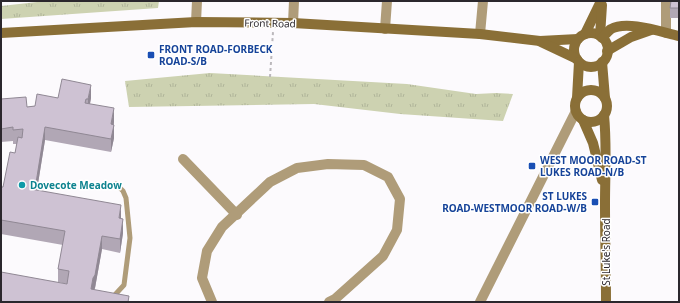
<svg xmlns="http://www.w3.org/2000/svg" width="680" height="303" viewBox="0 0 680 303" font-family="'Noto Sans',sans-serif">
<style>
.grass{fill:url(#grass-tufts)}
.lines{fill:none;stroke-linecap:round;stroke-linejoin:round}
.path{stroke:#bbb8bc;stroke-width:2;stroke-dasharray:3 3;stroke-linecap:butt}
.lane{stroke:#af9c79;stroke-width:5}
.street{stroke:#af9c79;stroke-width:10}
.secondary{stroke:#8a6f37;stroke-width:10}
.wall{fill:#b1a7b5}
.shaded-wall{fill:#908894}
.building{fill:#cec2d3;stroke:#908894}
.transit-dot{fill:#1a4fb4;stroke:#fff;stroke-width:1.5}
.culture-dot{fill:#0f9aa8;stroke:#fff;stroke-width:1.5}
.labels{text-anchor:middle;stroke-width:3;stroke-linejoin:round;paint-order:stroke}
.street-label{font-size:10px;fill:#2b272d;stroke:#fff}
.transit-label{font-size:10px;font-weight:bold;fill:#164399;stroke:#fff;text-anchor:start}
.culture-label{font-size:10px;font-weight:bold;fill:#0d838f;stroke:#fff;text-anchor:start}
</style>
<defs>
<pattern id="grass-tufts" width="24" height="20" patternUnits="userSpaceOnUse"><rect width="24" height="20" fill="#cdd2b1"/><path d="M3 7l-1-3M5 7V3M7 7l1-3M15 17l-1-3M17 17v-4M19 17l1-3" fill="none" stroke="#b0b499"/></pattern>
</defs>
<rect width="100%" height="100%" fill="#fcfafd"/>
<g class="grass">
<polygon points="46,1 159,1 158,8 1,19 1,6"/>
<polygon points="210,73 407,84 476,94 496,93 513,94 503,121 400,114 314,104 129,107 125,81"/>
</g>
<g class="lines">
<polyline class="path" points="270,77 273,32"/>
<polyline class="lane" points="112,298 124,285 130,238 126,198 123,191 116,184"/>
<g class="street">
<polyline points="666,1 666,33"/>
<polyline points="196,22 197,1"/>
<polyline points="293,23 294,1"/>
<polyline points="385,29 387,1"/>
<polyline points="480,34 483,1"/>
<polyline points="183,159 237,215"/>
<polyline points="212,302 202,278 207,251 222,227 270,182 297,168 328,164 364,165 388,177 400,199 397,230 383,256 335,299 329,302"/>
<polyline points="480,302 576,111"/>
</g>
<g class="secondary">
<polyline points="1,33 196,22 293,23 480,34 540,41 578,39"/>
<circle cx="591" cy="50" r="17"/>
<polyline points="585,34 601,1"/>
<polyline points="600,36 602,5"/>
<path d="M 602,38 C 605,35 608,31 611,29 C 627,20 661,32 679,36"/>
<polyline points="541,42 577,59"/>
<polyline points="607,51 631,37 651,30"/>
<polyline points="602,62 605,98"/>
<circle cx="591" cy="106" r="16"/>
<polyline points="577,98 579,62"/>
<path d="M 604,115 C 607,145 605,174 605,204 C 605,237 606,269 606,302"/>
<polyline points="583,120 593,143 602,180"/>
</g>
</g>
<g class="wall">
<polygon points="679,1 679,18 670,18 670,8"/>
<polygon points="58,98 91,98 90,104 114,122 114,138 111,152 45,140 37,190 121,219 123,233 120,253 102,249 95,288 94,290 129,302 67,284 58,282 58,269 63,245 1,234 1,187 3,187 15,153 17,144 13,144 13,141 1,142 1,99 27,107 35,106"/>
</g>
<g class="shaded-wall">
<polygon points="91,85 91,98 88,113 88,99"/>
<polygon points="114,108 114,122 111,138 111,124"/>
<polygon points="114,125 114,138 111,152 111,139"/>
<polygon points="45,127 45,140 35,202 35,189"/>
<polygon points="121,205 121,219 119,218"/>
<polygon points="123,219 123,233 120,253 120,239"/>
<polygon points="102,236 102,249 95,288 93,292 91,289"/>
</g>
<g class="building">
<polygon points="671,1 679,1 679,8 670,8"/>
<polygon points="62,79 91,85 88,99 86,99 85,103 114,108 111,124 114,125 111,139 45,127 35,189 31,189 121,205 119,218 123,219 120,239 102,236 95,275 93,278 91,289 129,296 128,302 1,302 1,272 67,284 69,271 58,269 65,231 1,220 1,187 3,187 10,152 15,153 18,137 22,138 23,129 13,130 13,127 1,129 1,99 26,97 27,107 35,106 37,94 58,98"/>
</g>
<g class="transit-dot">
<rect x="147" y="51" width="8" height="8" rx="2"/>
<rect x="528" y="162" width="8" height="8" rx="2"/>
<rect x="591" y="198" width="8" height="8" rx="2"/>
</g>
<circle class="culture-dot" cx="22" cy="185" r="4"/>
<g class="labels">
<g class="street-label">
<text transform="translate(270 23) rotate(1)" y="4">Front Road</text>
<text transform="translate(606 252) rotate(-90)" y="4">St Luke's Road</text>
</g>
<g class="transit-label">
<text x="159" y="53">FRONT ROAD-FORBECK<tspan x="159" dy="12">ROAD-S/B</tspan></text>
<text x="540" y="164">WEST MOOR ROAD-ST<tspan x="540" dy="12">LUKES ROAD-N/B</tspan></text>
<text x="587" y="200" text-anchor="end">ST LUKES<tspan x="587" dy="12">ROAD-WESTMOOR ROAD-W/B</tspan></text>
</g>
<g class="culture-label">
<text x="30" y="189">Dovecote Meadow</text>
</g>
</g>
<rect width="680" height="303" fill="none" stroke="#2b272d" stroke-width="4"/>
</svg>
